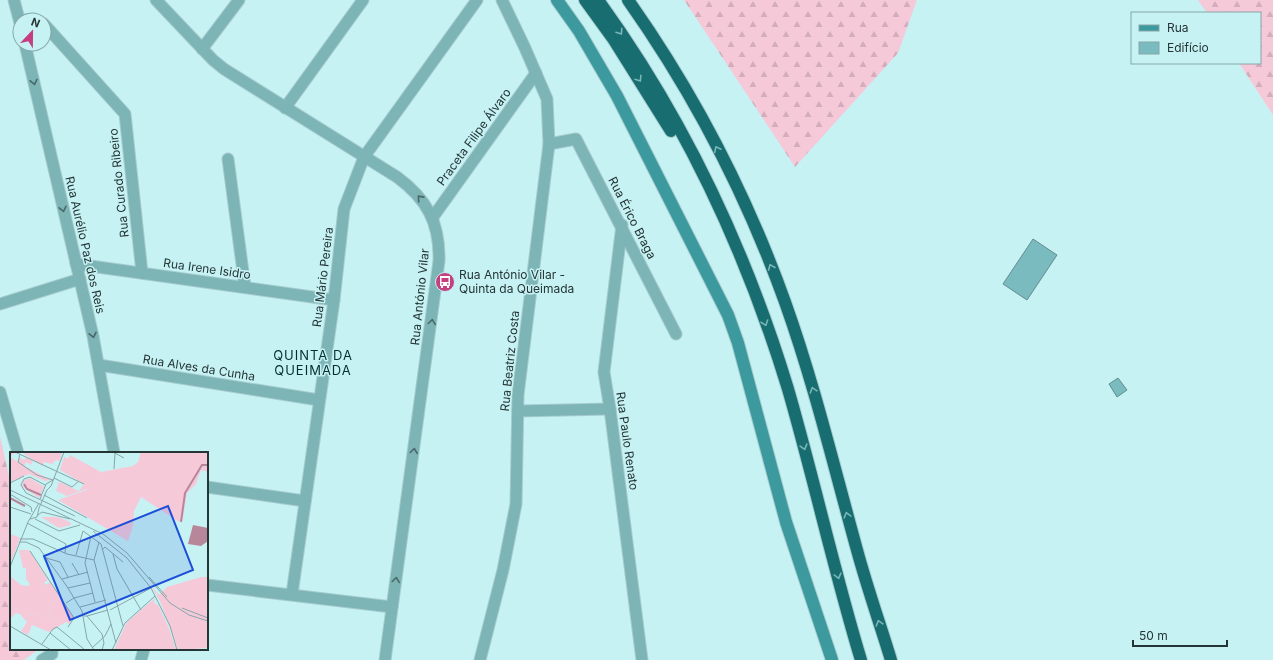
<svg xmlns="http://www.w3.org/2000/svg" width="1273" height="660" viewBox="0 0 1273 660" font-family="Inter,sans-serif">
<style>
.forest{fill:url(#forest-firs)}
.building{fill:#79bbbe;stroke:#648d8e}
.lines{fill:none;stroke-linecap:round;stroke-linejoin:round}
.street-casing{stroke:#a6ccce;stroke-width:13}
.secondary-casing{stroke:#a6ccce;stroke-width:14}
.highway-casing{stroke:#a6ccce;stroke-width:14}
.street{stroke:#7db4b6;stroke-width:11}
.secondary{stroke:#3c999d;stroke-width:12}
.highway{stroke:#186d70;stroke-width:12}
.oneway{stroke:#78b6b9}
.oneway2{stroke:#486869}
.labels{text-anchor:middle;stroke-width:3;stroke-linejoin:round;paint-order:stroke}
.street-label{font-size:12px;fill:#243536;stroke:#c7f2f4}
.poi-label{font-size:12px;fill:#243536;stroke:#c7f2f4;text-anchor:start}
.neighbourhood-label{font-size:13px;letter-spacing:1px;fill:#053032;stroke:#c7f2f4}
.inset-river{fill:none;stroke:#b88699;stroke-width:2}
.inset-road{fill:none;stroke:#86a6a8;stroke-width:1}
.view{fill:#1d4ed8;fill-opacity:0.15;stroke:#1d4ed8;stroke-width:2}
.inset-edge{fill:none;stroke:#243536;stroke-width:2}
</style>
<defs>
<pattern id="forest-firs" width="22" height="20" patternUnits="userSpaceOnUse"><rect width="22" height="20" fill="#f6c9d9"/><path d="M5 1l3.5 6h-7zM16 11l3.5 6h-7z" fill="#d3adbb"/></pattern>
</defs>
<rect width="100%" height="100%" fill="#c7f2f4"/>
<g class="forest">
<polygon points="684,0 917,0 898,53 795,167"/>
<polygon points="1198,0 1273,0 1273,115 1239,63 1260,63 1260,13 1207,13"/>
<polygon points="0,436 11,485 11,649 39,649 24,660 0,660"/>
</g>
<g class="building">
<polygon points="1033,239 1057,255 1027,300 1003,284"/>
<polygon points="1118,378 1127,390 1117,397 1109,384"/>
</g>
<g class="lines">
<defs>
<g id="street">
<polyline points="14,0 20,23"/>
<path d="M 156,0 L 213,60 L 224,69 L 397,177 C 427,199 440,223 439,261 L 385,660"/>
<polyline points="25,20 34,20"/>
<polyline points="44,24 125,114 142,273"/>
<polyline points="25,44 93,336 114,453"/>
<polyline points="202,49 239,0"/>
<polyline points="285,108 363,0"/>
<polyline points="549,144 576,139 676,334"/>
<polyline points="228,159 245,287"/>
<polyline points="433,217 536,73"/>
<polyline points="622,225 604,372 610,409 642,660"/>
<polyline points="76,264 334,300"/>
<polyline points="0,304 80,279"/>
<polyline points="99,365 319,400"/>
<polyline points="0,392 18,453"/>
<polyline points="518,411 610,409"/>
<polyline points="207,487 305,501"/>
<polyline points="207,585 392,607"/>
<polyline points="292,594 334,300 344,209 364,157 477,0"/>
<polyline points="42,660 52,654 52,649"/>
<polyline points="141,660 144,649"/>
<polyline points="480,660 503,570 516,504 518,395 549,144 547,99 525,48 502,0"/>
</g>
<polyline id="secondary" points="557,0 579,31 617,96 728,315 738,343 786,522 832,660"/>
<g id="highway">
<polyline points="585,0 614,40 671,131"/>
<path d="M 598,0 C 683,117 746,251 788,389 C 814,479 834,571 861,660"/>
<path d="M 628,0 C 693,92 747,196 785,302 C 814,383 834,467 857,550 C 867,587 880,624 891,660"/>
</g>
</defs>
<use href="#street" class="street-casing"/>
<use href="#secondary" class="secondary-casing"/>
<use href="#highway" class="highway-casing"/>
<use href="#street" class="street"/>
<use href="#secondary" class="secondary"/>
<use href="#highway" class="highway"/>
</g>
<defs><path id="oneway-chevron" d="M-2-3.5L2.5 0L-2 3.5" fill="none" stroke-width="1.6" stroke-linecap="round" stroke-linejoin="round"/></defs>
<g class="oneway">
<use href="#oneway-chevron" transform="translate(620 32) rotate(56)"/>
<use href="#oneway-chevron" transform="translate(639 79) rotate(57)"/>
<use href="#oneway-chevron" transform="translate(717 149) rotate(-116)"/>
<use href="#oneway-chevron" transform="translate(771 267) rotate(-112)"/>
<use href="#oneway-chevron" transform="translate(765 323) rotate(71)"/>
<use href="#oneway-chevron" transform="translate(813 390) rotate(-107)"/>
<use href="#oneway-chevron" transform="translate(804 447) rotate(74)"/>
<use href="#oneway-chevron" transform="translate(847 515) rotate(-105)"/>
<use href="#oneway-chevron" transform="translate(838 576) rotate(75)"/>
<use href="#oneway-chevron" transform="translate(879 623) rotate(-107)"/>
</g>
<g class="oneway2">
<use href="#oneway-chevron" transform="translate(34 82) rotate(77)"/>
<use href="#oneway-chevron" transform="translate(420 198) rotate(-132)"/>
<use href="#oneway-chevron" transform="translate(63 209) rotate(77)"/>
<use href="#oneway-chevron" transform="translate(432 322) rotate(-82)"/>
<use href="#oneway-chevron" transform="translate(93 335) rotate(78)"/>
<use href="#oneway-chevron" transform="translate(414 451) rotate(-82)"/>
<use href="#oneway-chevron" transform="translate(396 580) rotate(-82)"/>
</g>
<defs>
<symbol id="bus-disc" viewBox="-11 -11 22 22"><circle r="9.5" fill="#c43e80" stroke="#c7f2f4"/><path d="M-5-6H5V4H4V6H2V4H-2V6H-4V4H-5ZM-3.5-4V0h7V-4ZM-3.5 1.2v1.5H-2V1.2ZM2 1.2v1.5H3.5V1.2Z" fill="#fff"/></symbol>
</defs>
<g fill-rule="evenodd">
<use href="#bus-disc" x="434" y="271" width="22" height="22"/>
</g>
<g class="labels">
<g class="street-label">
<text transform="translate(474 137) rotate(-54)" y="4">Praceta Filipe Álvaro</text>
<text transform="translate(119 183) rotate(-96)" y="4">Rua Curado Ribeiro</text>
<text transform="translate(632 218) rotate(63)" y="4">Rua Érico Braga</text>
<text transform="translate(85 245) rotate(77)" y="4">Rua Aurélio Paz dos Reis</text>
<text transform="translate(207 269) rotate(8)" y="4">Rua Irene Isidro</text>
<text transform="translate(323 277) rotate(-83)" y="4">Rua Mário Pereira</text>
<text transform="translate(420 297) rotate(-84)" y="4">Rua António Vilar</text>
<text transform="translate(510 361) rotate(-84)" y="4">Rua Beatriz Costa</text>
<text transform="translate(199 368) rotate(9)" y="4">Rua Alves da Cunha</text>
<text transform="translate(627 441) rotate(82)" y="4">Rua Paulo Renato</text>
</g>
<g class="poi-label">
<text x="459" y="279">Rua António Vilar -<tspan x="459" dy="14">Quinta da Queimada</tspan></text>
</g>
<g class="neighbourhood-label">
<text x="313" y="360">QUINTA DA<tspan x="313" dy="15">QUEIMADA</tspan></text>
</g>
</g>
<g transform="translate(10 452)">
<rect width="198" height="198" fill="#c7f2f4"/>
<path d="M 0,0 L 4,0 L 8,3 L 4,1 L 0,5 L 8,10 L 9,5 L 14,8 L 16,5 L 23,9 L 21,13 L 16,10 L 14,14 L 41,28 L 35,29 L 19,22 L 0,30 ZM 15,0 L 52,0 L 50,9 L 46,8 L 42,12 L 34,10 L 33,14 L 14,2 ZM 60,3 L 91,20 L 79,36 L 57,44 L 46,39 L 49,30 L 69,39 L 74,32 L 50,18 L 54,5 L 58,7 ZM 20,26 L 34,35 L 29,46 L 13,35 L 13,29 ZM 9,98 L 19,98 L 38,128 L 34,130 L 36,133 L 40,130 L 49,143 L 40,158 L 39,167 L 28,162 L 16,163 L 8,157 L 0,155 L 0,124 L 11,133 L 18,134 L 20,132 L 16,127 L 16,116 L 13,116 ZM 191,125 L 198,125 L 198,196 L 168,198 L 150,149 L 141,134 L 149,143 L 157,135 Z" fill="#f6c9d9"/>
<path d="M 131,0 L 198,0 L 198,20 L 191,18 L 186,32 L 177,41 L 173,66 L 169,70 L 131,45 L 124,59 L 123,74 L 118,89 L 48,48 L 76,38 L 91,20 L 123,14 L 128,10 ZM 31,65 L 48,65 L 60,70 L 61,73 L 49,76 ZM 1,82 L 10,86 L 0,113 L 0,85 ZM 49,143 L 63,165 L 59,172 L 56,170 L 39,180 L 22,173 L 18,183 L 11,179 L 17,170 L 10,162 L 6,161 L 0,167 L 0,155 L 13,158 L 16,163 L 28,162 L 39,167 L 40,158 ZM 145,146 L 144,151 L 148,153 L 158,174 L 166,198 L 104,198 L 117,170 Z" fill="#f6c9d9"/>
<path d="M 183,73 L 198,76 L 198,89 L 191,94 L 178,92 Z" fill="#b88699"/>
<path class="inset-river" d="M 14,32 L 17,37 L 31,43M 0,46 L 15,54M 171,70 L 175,41 L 192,13 L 198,13"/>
<path class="inset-road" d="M 5,0 L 74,32M 103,0 L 114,6M 10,2 L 8,10 L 27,23 L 43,28M 104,17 L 105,1M 44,26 L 62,35 L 69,29M 0,31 L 14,24M 35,33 L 20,25 L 14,27 L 11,33 L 16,41 L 65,64M 0,38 L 93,82 L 117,101 L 160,151 L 179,163 L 198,169M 0,42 L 21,55 L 22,60M 34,43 L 77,66M 30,47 L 36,32 L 43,28M 0,55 L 21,62M 28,63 L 32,60 L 60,67M 20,67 L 27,65 L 29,56 L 37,38 L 41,34 L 54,0M 25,67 L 49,79 L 70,73M 17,71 L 56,92 L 55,101M 83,79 L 117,106 L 141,136 L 160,174 L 167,198M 81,84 L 75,111 L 85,150M 10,87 L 23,87 L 57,102 L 84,108 L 106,191M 9,90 L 16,90 L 29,96 L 56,133 L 72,159 L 77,187 L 84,198M 93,97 L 95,95 L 113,110M 20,99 L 64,166 L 58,175M 103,102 L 107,117 L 131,158M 66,103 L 73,79 L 91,92 L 113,174M 36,106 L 50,110 L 58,125M 84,108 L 89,90M 62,111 L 69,123M 0,115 L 18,70 L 29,51M 139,125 L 157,145M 52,127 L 78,120M 58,136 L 80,131M 56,151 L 64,146 L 83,141M 70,155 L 96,148M 172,156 L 198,166M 100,158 L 141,136M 74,164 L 77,164 L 92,182 L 94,191 L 92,198M 77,164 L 98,158M 0,174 L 41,198M 40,181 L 61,198M 32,192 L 43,177 L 47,175 L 75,198M 82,196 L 95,184 L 101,172M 102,198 L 115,171 L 145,144"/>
<path class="view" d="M 158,54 L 183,118 L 60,168 L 34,104 Z"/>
<rect width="198" height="198" class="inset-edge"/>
</g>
<rect x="1131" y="12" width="130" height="52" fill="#c7f2f4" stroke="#86a6a8"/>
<rect x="1139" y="25" width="20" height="6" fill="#3c999d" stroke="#86a6a8"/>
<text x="1167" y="32" font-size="12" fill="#243536">Rua</text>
<rect x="1139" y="42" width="20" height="12" fill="#79bbbe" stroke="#86a6a8"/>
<text x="1167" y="52" font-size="12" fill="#243536">Edifício</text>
<g transform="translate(32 32) rotate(22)"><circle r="19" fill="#c7f2f4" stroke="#86a6a8"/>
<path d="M0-3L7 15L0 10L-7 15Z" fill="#c43e80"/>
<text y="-6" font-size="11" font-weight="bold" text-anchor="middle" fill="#243536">N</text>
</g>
<path d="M1133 640v6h94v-6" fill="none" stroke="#243536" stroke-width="2"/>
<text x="1139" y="640" font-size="12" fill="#243536" stroke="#c7f2f4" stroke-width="3" paint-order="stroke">50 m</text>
</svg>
